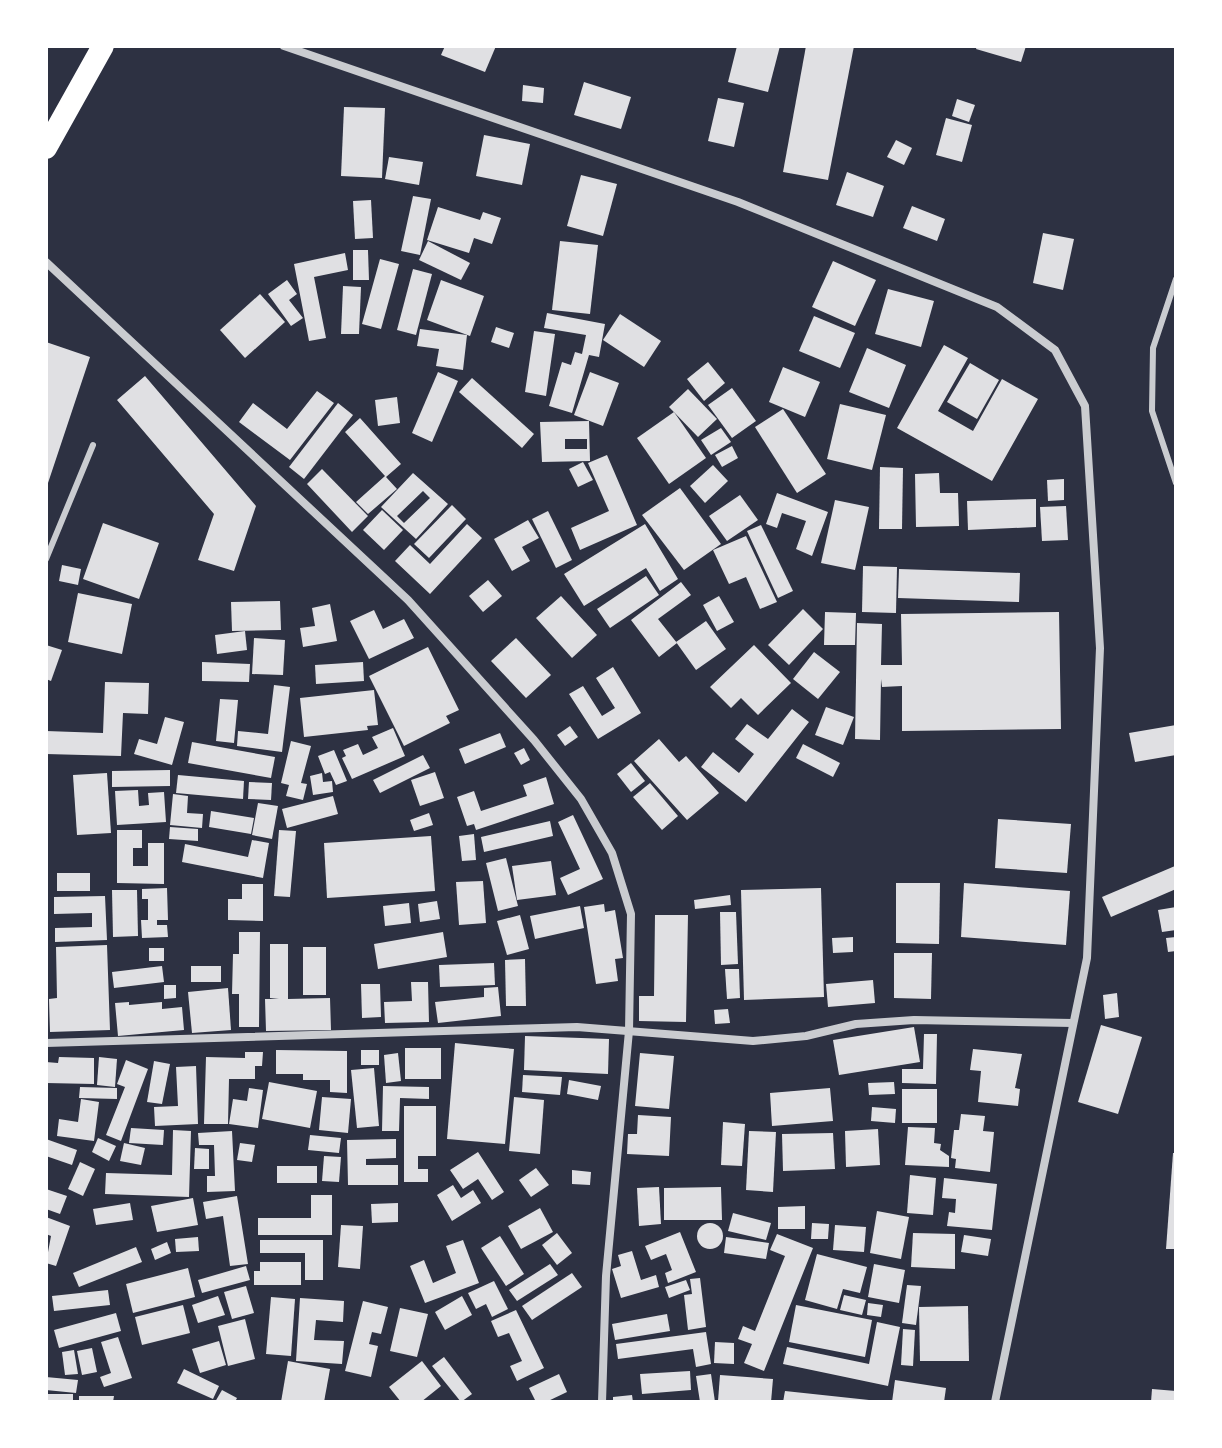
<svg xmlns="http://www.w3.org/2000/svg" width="1222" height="1448" viewBox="0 0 1222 1448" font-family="'Noto Serif',serif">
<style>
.building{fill:#e0e0e3;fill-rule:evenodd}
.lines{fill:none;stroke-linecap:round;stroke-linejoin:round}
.service{stroke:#caccd0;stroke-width:6}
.minor{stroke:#caccd0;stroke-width:8}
.trunk{stroke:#fff;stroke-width:22}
</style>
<rect width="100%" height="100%" fill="#2d3142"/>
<g class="building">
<polygon points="445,46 496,46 485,72 441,55"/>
<polygon points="737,46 780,46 768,92 728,82"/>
<polygon points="806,46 854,46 828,180 783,172"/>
<polygon points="977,46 1026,46 1021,62 976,49"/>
<polygon points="584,82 631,97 621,129 574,115"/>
<polygon points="523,85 544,88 543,103 522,101"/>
<polygon points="718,98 744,103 734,147 708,141"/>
<polygon points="957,99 975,105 969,122 952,116"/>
<polygon points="344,107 385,108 382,178 341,176"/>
<polygon points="946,118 972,125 962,162 936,155"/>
<polygon points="484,135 530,144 522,185 476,176"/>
<polygon points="896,140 912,148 904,165 887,157"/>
<polygon points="389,157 423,162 419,185 385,179"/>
<polygon points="847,172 884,186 873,217 836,205"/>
<polygon points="581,175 617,184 603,236 567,226"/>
<polygon points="413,196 431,199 420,255 401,251"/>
<polygon points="371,200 373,238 355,239 353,201"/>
<polygon points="912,206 945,219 937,241 903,228"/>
<polygon points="438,207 480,220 483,212 501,218 492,244 474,238 469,253 427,240"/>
<polygon points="1043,233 1074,239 1063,290 1033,283"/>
<polygon points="428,241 470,263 461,280 419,260"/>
<polygon points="560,241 598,245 590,314 552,310"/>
<polygon points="353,250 368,250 369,280 353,280"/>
<polygon points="345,253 348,270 314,277 326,338 309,341 294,264"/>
<polygon points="380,259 399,264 381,329 362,324"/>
<polygon points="833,261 876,280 855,326 812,307"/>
<polygon points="413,269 432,274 416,335 397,330"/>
<polygon points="287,280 297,294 289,300 303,318 291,326 268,294"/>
<polygon points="441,280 484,296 470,336 427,320"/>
<polygon points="343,286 361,287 359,334 341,334"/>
<polygon points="888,289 934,301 921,347 875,334"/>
<polygon points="260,294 285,322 245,358 220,330"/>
<polygon points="547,313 605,324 599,357 589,355 572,413 549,406 562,362 571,365 575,352 582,354 586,335 544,328"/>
<polygon points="620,314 661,341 644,367 603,340"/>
<polygon points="814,316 855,333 840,368 799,351"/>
<polygon points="496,327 514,333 509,348 491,342"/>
<polygon points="420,329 467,335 463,370 436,366 439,349 417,346"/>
<polygon points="534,331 555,334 546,396 525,392"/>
<polygon points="46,342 90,357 47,486 46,485"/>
<polygon points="944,345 968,358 938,411 973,431 1002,379 1038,399 992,481 897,428"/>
<polygon points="867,348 906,365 889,408 849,392"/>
<polygon points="708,362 725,383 704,401 687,379"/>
<polygon points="970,363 999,380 977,419 947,402"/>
<polygon points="783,367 820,382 805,417 769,402"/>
<polygon points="438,372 458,381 432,442 412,433"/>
<polygon points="590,372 619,383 603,426 574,415"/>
<polygon points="145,376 256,506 234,571 198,560 214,514 117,400"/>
<polygon points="472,378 534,434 522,448 459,392"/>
<polygon points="732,388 756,421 732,438 708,405"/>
<polygon points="688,389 717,419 698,437 669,407"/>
<polygon points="317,391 334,403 290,460 239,422 253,403 287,429"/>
<polygon points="397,397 400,423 378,426 375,400"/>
<polygon points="338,403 353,415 304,479 289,467"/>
<polygon points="840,404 886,415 872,470 827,459"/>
<polygon points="783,409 826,474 797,493 755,427"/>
<polygon points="674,412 706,458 669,484 637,438"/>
<polygon points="360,418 401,464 386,477 397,489 368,514 356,502 385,476 345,432"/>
<path d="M 589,421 L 590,461 L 542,462 L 540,422 ZM 565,439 L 587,439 L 587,449 L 565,449 Z"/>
<polygon points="721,428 731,442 711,455 701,440"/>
<polygon points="732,446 738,458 722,467 715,455"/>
<polygon points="607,455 637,525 580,550 571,528 609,511 588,463"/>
<polygon points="583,462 593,480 578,487 569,469"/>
<polygon points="713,465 728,481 705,503 690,486"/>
<polygon points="880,467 903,468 902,529 879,529"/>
<polygon points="322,469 368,516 352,532 307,484"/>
<path d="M 413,473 L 448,504 L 416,539 L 381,507 ZM 423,491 L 430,498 L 404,523 L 397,516 Z"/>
<polygon points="939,473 940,493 958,493 959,526 916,527 915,474"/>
<polygon points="1064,479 1064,500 1048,501 1047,480"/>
<polygon points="680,488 721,544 684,570 642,515"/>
<polygon points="777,493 828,512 812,556 796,549 806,521 782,513 777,528 766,524"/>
<polygon points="740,495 758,520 727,541 709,516"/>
<polygon points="1036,499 1036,527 968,530 967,501"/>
<polygon points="835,500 869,507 855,570 821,563"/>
<polygon points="452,505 466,519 429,558 414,544"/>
<polygon points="1066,506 1068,540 1042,541 1040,507"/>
<polygon points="382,510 403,530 384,550 363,530"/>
<polygon points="548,511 572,560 556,568 532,519"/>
<polygon points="528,520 539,538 522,547 530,561 512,571 494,539"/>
<polygon points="103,523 159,543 139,599 83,579"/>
<polygon points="467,524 482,538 430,594 395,561 410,545 430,564"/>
<polygon points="645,524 678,579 660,591 646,568 584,606 564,574"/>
<polygon points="761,525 793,591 778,598 747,531"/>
<polygon points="746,536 777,602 760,609 746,577 729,584 713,550"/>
<polygon points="62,565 81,569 78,585 59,581"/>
<polygon points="863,566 897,567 896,613 862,612"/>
<polygon points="899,569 1020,573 1019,602 898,598"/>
<polygon points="646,576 659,595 610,628 597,609"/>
<polygon points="488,580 502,596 483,612 469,596"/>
<polygon points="681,582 691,595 658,619 677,643 659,657 631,620"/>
<polygon points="78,593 132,604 122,654 68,642"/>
<polygon points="561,596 597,635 572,658 536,618"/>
<polygon points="719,596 734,622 717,631 703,605"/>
<polygon points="280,601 281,630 232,631 231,602"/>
<polygon points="330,604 337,641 303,647 300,628 315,626 312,608"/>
<polygon points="803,609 823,629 789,665 768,645"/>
<polygon points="374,610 383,629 404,619 414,638 369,659 350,621"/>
<polygon points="825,612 856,613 855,645 824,645"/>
<polygon points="1059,612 1061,729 902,731 902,686 882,687 881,679 880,740 855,739 857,623 882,624 881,665 902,665 901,614"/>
<polygon points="706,621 726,649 696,670 676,642"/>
<polygon points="245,631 247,650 217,654 215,635"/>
<polygon points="254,638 285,640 283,675 252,674"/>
<polygon points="516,638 551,675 526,698 491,661"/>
<polygon points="46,645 62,650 51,681 46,679"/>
<polygon points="754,645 791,683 758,715 741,698 731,708 710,687"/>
<polygon points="428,647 459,710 446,716 450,723 404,746 369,676"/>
<polygon points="814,652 840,672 818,699 793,679"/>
<polygon points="202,662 250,664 249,682 202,681"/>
<polygon points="363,662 364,681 316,684 315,665"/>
<polygon points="613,667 641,713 598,739 569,694 583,686 602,716 615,708 596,678"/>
<polygon points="105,682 149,683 148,714 123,713 121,756 46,754 46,731 103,733"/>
<polygon points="274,685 290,687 282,752 237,746 238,731 268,734"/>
<polygon points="374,690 378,725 367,726 368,730 304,737 300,698"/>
<polygon points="220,699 238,700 234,743 216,741"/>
<polygon points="826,707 854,717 843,745 815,735"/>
<polygon points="792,709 809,722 746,802 701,767 713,752 739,773 754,754 735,739 747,724 768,739"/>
<polygon points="165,717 184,722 172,765 134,754 139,739 157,744"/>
<polygon points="1176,725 1176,755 1135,762 1129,733"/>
<polygon points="570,726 578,737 565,746 557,735"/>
<polygon points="393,728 405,756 352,779 342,758 346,756 343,750 358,744 363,755 378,748 372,737"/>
<polygon points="500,733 506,747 465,764 459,749"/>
<polygon points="659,739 679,762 686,756 719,793 687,820 634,761"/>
<polygon points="291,741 311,746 301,783 307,784 303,800 286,796 289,785 281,783"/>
<polygon points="192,742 275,757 271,778 188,763"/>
<polygon points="803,744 840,763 833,777 796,758"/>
<polygon points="524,748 530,760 521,765 514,753"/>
<polygon points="334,750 347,781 336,785 330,772 325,774 318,756"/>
<polygon points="423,755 430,768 380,793 373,780"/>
<polygon points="631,763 645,781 631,792 617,774"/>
<polygon points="170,770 170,786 112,787 112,771"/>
<polygon points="435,772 444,798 420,806 411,780"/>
<polygon points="107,773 111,833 77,835 73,775"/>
<polygon points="322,773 323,782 332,781 333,792 313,795 310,776"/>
<polygon points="178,775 244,781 243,799 176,793"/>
<polygon points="546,777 554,804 476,830 474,824 467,826 457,797 474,791 481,811 527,796 523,785"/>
<polygon points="249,782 272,783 271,800 248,799"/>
<polygon points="650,783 678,816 662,830 633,797"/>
<polygon points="138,790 139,806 149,805 148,793 164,792 166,822 117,825 115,791"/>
<polygon points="173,794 188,796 187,813 203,814 202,828 170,825"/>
<polygon points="333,796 338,814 287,828 282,809"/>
<polygon points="258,803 278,806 272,839 252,835"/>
<polygon points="211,811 254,818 251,834 209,827"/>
<polygon points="429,813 433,825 414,831 410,820"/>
<polygon points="573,815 603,879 568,895 560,878 580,869 558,822"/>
<polygon points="998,819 1071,824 1067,873 995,868"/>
<polygon points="550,821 553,836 484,852 481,837"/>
<polygon points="170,827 198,829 198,841 169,839"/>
<polygon points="117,830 142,830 142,848 133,848 133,866 148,866 148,843 164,843 164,884 117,883"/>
<polygon points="279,830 296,831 290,897 274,896"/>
<polygon points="474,834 476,860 462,861 459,836"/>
<polygon points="431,836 435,891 327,898 324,843"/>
<polygon points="252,840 269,843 263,878 182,862 185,844 248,857"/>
<polygon points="506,858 518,906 498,911 486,863"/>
<polygon points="551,861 556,895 517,900 512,866"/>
<polygon points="1175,866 1176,889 1111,917 1102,897"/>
<rect x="57" y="873" width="33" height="18"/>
<polygon points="483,881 486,923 459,925 456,882"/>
<polygon points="896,883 940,883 939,944 896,943"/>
<polygon points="964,883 1070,891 1066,945 961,937"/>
<polygon points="242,884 263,884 263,921 228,920 228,899 242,899"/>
<polygon points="167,888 168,920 157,920 157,925 167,925 168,937 142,938 141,920 148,920 148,899 142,899 142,889"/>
<polygon points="821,888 824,997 744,1000 741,890"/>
<polygon points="112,890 137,890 138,936 113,937"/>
<polygon points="730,895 731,905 695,909 694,900"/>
<polygon points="105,896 107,940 55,942 55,928 92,927 92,913 54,914 54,897"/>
<polygon points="437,901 440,919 420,922 418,904"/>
<polygon points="409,903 411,923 385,926 383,906"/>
<polygon points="604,904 605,912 615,910 623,958 615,959 618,981 596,984 584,907"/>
<polygon points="580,906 584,928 535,939 530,916"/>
<polygon points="1176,907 1176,930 1162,932 1158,910"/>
<polygon points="720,912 736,912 738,964 721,965"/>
<polygon points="520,915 529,949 507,955 497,921"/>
<polygon points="655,915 688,915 686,1022 639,1021 639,996 654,996"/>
<polygon points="239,932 260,932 259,1027 239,1027 239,994 232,994 233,954 239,954"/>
<polygon points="443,932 447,957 378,969 374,944"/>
<polygon points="853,937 853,952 833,953 832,938"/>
<polygon points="1176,937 1176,951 1168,952 1166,938"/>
<polygon points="270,944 288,944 288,999 330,998 331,1030 266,1031 265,999 279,999 270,998"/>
<polygon points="107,945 110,1030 50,1032 49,999 57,998 56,947"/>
<rect x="303" y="947" width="23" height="48"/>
<rect x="149" y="948" width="15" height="13"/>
<polygon points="894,953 932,953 931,999 894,998"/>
<polygon points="525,959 526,1006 506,1006 505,960"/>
<polygon points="494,963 495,985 440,987 439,965"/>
<polygon points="162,966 164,982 114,988 112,972"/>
<rect x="191" y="966" width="30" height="16"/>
<polygon points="725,969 739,969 740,998 727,999"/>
<polygon points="873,980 875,1003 828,1007 826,984"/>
<polygon points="411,982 428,982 429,1022 385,1023 384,1002 412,1001"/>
<polygon points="361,984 380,984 381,1017 362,1018"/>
<polygon points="164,985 176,985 176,998 164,999"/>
<polygon points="498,987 501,1016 438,1023 435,1002 484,997 484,988"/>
<polygon points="228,988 231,1030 192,1033 188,992"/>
<polygon points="1117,993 1119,1017 1105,1019 1103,995"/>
<polygon points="129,1002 129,1005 162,1002 162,1009 182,1007 184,1030 118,1036 115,1003"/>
<polygon points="728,1009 730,1023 715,1024 714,1010"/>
<polygon points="1101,1025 1142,1037 1118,1114 1078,1102"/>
<polygon points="914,1027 920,1062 839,1075 833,1040"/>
<polygon points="924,1034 937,1034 936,1084 902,1083 902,1069 923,1069"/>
<polygon points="525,1036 609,1039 608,1074 524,1070"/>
<polygon points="455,1043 514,1049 505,1144 447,1139"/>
<rect x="405" y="1048" width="36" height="31"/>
<polygon points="973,1049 1022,1054 1015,1088 1020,1089 1018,1106 978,1102 981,1071 970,1070"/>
<polygon points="276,1050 347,1051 347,1093 330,1092 330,1080 303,1080 303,1074 276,1074"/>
<rect x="361" y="1050" width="18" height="15"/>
<polygon points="245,1052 263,1052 262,1066 255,1066 255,1079 229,1079 228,1124 204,1124 206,1057 245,1058"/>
<polygon points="398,1053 401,1081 386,1083 384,1055"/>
<polygon points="640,1053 674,1056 669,1109 635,1106"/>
<polygon points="59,1057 94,1058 94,1084 46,1083 46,1062 58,1063"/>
<polygon points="99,1057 117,1059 115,1087 97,1085"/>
<polygon points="126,1060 148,1069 121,1141 106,1135 125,1087 117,1084"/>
<polygon points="154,1061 170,1064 162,1104 147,1102"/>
<polygon points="196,1066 198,1124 155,1126 154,1107 178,1106 176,1067"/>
<polygon points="374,1068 379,1126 357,1128 351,1070"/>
<polygon points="523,1075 562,1077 560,1095 522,1092"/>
<polygon points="569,1080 601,1086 598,1100 567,1094"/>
<polygon points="269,1082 317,1091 310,1128 262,1119"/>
<polygon points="894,1082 895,1094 869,1095 868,1083"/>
<polygon points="383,1086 429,1087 429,1099 400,1098 399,1131 382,1131"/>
<polygon points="80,1087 117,1088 117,1099 79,1098"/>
<polygon points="249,1088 263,1090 258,1128 229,1124 233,1099 247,1101"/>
<polygon points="830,1088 833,1121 772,1126 770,1093"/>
<rect x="902" y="1089" width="35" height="34"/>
<polygon points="322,1097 351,1099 348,1133 319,1130"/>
<polygon points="514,1097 544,1100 540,1154 509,1151"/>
<polygon points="81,1099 99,1102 94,1141 57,1136 59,1119 78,1122"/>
<polygon points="404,1106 436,1106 436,1156 418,1156 418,1169 428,1169 428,1182 404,1182"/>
<polygon points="872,1107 896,1109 895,1123 871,1121"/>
<polygon points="961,1114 985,1116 983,1131 994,1132 990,1172 955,1168 956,1159 951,1158 954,1130 959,1130"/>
<polygon points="638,1115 671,1117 669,1156 627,1154 628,1134 637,1134"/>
<polygon points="723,1122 745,1124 742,1166 721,1165"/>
<polygon points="908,1127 935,1128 934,1143 941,1144 940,1150 949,1156 949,1167 905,1165"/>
<polygon points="131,1128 164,1130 163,1145 129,1143"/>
<polygon points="878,1129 880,1165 846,1167 845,1131"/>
<polygon points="173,1130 191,1131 189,1197 105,1194 106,1173 172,1175"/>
<polygon points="232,1131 235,1191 207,1192 207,1176 215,1176 214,1145 199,1145 198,1133"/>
<polygon points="749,1131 776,1132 773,1192 746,1190"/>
<polygon points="833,1133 835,1169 783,1171 782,1134"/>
<polygon points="310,1135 341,1138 339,1153 308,1150"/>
<polygon points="98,1138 116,1146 109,1161 92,1152"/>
<polygon points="46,1139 77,1150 72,1165 46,1156"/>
<polygon points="396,1139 396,1158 366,1159 366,1165 398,1165 398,1185 348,1185 347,1140"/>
<polygon points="124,1143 145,1148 141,1165 120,1161"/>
<polygon points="240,1143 255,1145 252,1162 237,1160"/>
<polygon points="195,1148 209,1149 209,1169 194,1169"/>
<polygon points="478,1152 504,1192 492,1200 478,1179 463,1189 450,1170"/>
<polygon points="1173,1153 1176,1153 1176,1249 1166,1249"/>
<polygon points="324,1156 341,1157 339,1182 322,1181"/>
<polygon points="80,1162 95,1169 83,1196 68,1189"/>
<rect x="277" y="1166" width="40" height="17"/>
<polygon points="536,1168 549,1185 531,1197 519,1180"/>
<polygon points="572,1170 591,1172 590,1185 572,1184"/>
<polygon points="910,1175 936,1178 933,1215 907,1213"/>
<polygon points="944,1178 997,1184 992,1230 947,1226 949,1212 955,1213 956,1199 942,1198"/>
<polygon points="453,1185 461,1198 473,1190 481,1203 452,1221 437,1195"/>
<polygon points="659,1187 661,1224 639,1226 637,1188"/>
<polygon points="721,1187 722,1220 664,1220 664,1188"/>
<polygon points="46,1189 67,1196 60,1214 46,1209"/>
<polygon points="311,1195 332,1195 332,1235 258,1235 258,1218 311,1218"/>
<polygon points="237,1196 248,1264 230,1266 223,1216 206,1219 203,1202"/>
<polygon points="193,1198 198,1225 157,1232 151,1206"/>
<polygon points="130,1203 133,1220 96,1225 93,1209"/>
<polygon points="398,1203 398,1222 372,1223 371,1204"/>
<polygon points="805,1206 805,1229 778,1229 778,1207"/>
<polygon points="540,1208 553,1232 521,1249 508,1226"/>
<polygon points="877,1211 909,1217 901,1259 870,1253"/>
<polygon points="733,1213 771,1223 766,1240 728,1231"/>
<polygon points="46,1217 70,1226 56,1266 46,1263 51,1236 46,1234"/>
<polygon points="812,1223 829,1224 828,1239 811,1239"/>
<circle cx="710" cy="1236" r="13"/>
<polygon points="341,1225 363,1226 360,1269 338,1267"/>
<polygon points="835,1225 866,1227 864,1252 833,1250"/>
<polygon points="680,1232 696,1272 668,1283 665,1273 672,1270 666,1254 651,1260 645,1246"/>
<polygon points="557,1233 572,1253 557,1265 542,1245"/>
<polygon points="913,1233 955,1234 955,1269 911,1267"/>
<polygon points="777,1234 813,1248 764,1371 744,1363 752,1344 738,1339 743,1326 755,1331 785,1256 770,1250"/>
<polygon points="964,1235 991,1239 988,1256 961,1252"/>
<polygon points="500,1236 524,1274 506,1286 481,1248"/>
<polygon points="198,1237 199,1251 176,1252 175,1239"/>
<polygon points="726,1237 769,1243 766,1259 724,1253"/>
<polygon points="260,1240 323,1240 323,1280 305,1280 305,1253 260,1253"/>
<polygon points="463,1240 479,1283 425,1303 410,1266 424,1260 433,1283 456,1273 446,1246"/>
<polygon points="167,1242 171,1253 155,1260 151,1249"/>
<polygon points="136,1247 142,1262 79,1287 73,1273"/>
<polygon points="632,1251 641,1280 656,1275 659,1287 621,1298 612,1269 621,1266 618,1255"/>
<polygon points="817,1254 867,1267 860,1293 843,1289 837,1309 805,1300"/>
<polygon points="260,1262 301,1262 301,1285 254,1285 254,1271 260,1271"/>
<polygon points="550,1264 558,1275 517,1301 509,1290"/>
<polygon points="874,1264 905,1270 899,1303 868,1297"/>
<polygon points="246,1266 250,1280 202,1293 198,1280"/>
<polygon points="188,1268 195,1297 133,1313 126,1284"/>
<polygon points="572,1273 582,1287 532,1320 522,1306"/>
<polygon points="700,1278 706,1327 688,1330 684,1295 692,1294 690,1279"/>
<polygon points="686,1280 690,1290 669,1298 665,1287"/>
<polygon points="494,1281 508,1309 492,1317 486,1304 476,1309 468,1293"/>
<polygon points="907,1285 921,1286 916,1325 902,1323"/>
<polygon points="246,1286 254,1313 232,1319 224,1292"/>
<polygon points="108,1290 110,1305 54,1311 52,1296"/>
<polygon points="844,1295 866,1300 862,1315 840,1310"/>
<polygon points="218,1296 225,1315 198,1323 192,1305"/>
<polygon points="462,1296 472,1315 445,1330 435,1312"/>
<polygon points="271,1297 295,1299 291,1356 266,1354"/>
<polygon points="300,1298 344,1301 343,1322 316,1320 314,1340 344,1341 342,1364 296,1361"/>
<polygon points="363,1301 388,1307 381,1334 372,1332 369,1344 378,1346 371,1377 345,1371"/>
<polygon points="868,1303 883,1305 881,1317 867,1315"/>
<polygon points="183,1305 190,1333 142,1345 135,1317"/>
<polygon points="796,1305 872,1320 865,1357 789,1342"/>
<polygon points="968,1306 969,1361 920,1361 919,1307"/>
<polygon points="400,1308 428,1314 417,1357 390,1351"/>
<polygon points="516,1310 544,1368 517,1381 510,1366 522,1361 509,1333 498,1337 491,1321"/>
<polygon points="116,1313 121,1331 59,1348 54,1330"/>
<polygon points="667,1314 670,1331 615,1340 612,1324"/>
<polygon points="245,1319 255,1359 228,1366 218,1326"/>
<polygon points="877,1322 900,1327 888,1386 783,1364 787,1347 869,1364"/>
<polygon points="903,1329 915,1330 913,1366 901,1365"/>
<polygon points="706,1332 711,1364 696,1367 693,1349 618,1359 616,1344"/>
<polygon points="118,1337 132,1378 104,1387 100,1377 111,1373 101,1342"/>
<polygon points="219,1341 226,1365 200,1373 192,1349"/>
<polygon points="715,1342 734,1343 734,1364 714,1363"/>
<polygon points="92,1348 97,1372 82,1375 77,1351"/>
<polygon points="74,1350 78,1374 65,1375 62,1352"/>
<polygon points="444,1357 472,1394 461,1402 432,1366"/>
<polygon points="288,1361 330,1369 324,1402 281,1402"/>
<polygon points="422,1361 441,1386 421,1402 401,1402 389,1387"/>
<polygon points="184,1369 219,1386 213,1399 177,1383"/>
<polygon points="690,1371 691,1390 642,1394 640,1374"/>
<polygon points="559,1374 567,1392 546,1402 536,1402 529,1388"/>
<polygon points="711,1374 715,1402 700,1402 696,1376"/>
<polygon points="720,1375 773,1379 771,1402 718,1401"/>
<polygon points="46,1377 78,1380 76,1393 46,1390"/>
<polygon points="895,1380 946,1388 944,1402 892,1402"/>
<polygon points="1152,1389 1176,1391 1176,1402 1151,1402"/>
<polygon points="222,1390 237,1398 235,1402 215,1402"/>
<polygon points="785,1391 869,1400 869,1402 783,1402"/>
<rect x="46" y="1394" width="27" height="8"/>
<polygon points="632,1395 633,1402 613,1402 613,1397"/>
<polygon points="79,1396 114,1396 113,1402 79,1402"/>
</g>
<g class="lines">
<g class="service">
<polyline points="1176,279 1153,348 1152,411 1176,483"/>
<polyline points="46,559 93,445"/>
</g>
<g class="minor">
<polyline points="284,46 738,202 997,307 1055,350 1085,406 1100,648 1087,958 995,1402"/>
<polyline points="46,262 408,600 534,740 581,799 612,853 631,914 629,1031 606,1276 602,1402"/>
<polyline points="46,1043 577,1027 753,1041 806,1036 856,1024 914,1020 1073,1023"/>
</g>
<polyline class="trunk" points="46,148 103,46"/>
</g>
<rect width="1222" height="1448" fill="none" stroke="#ffffff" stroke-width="96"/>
</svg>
